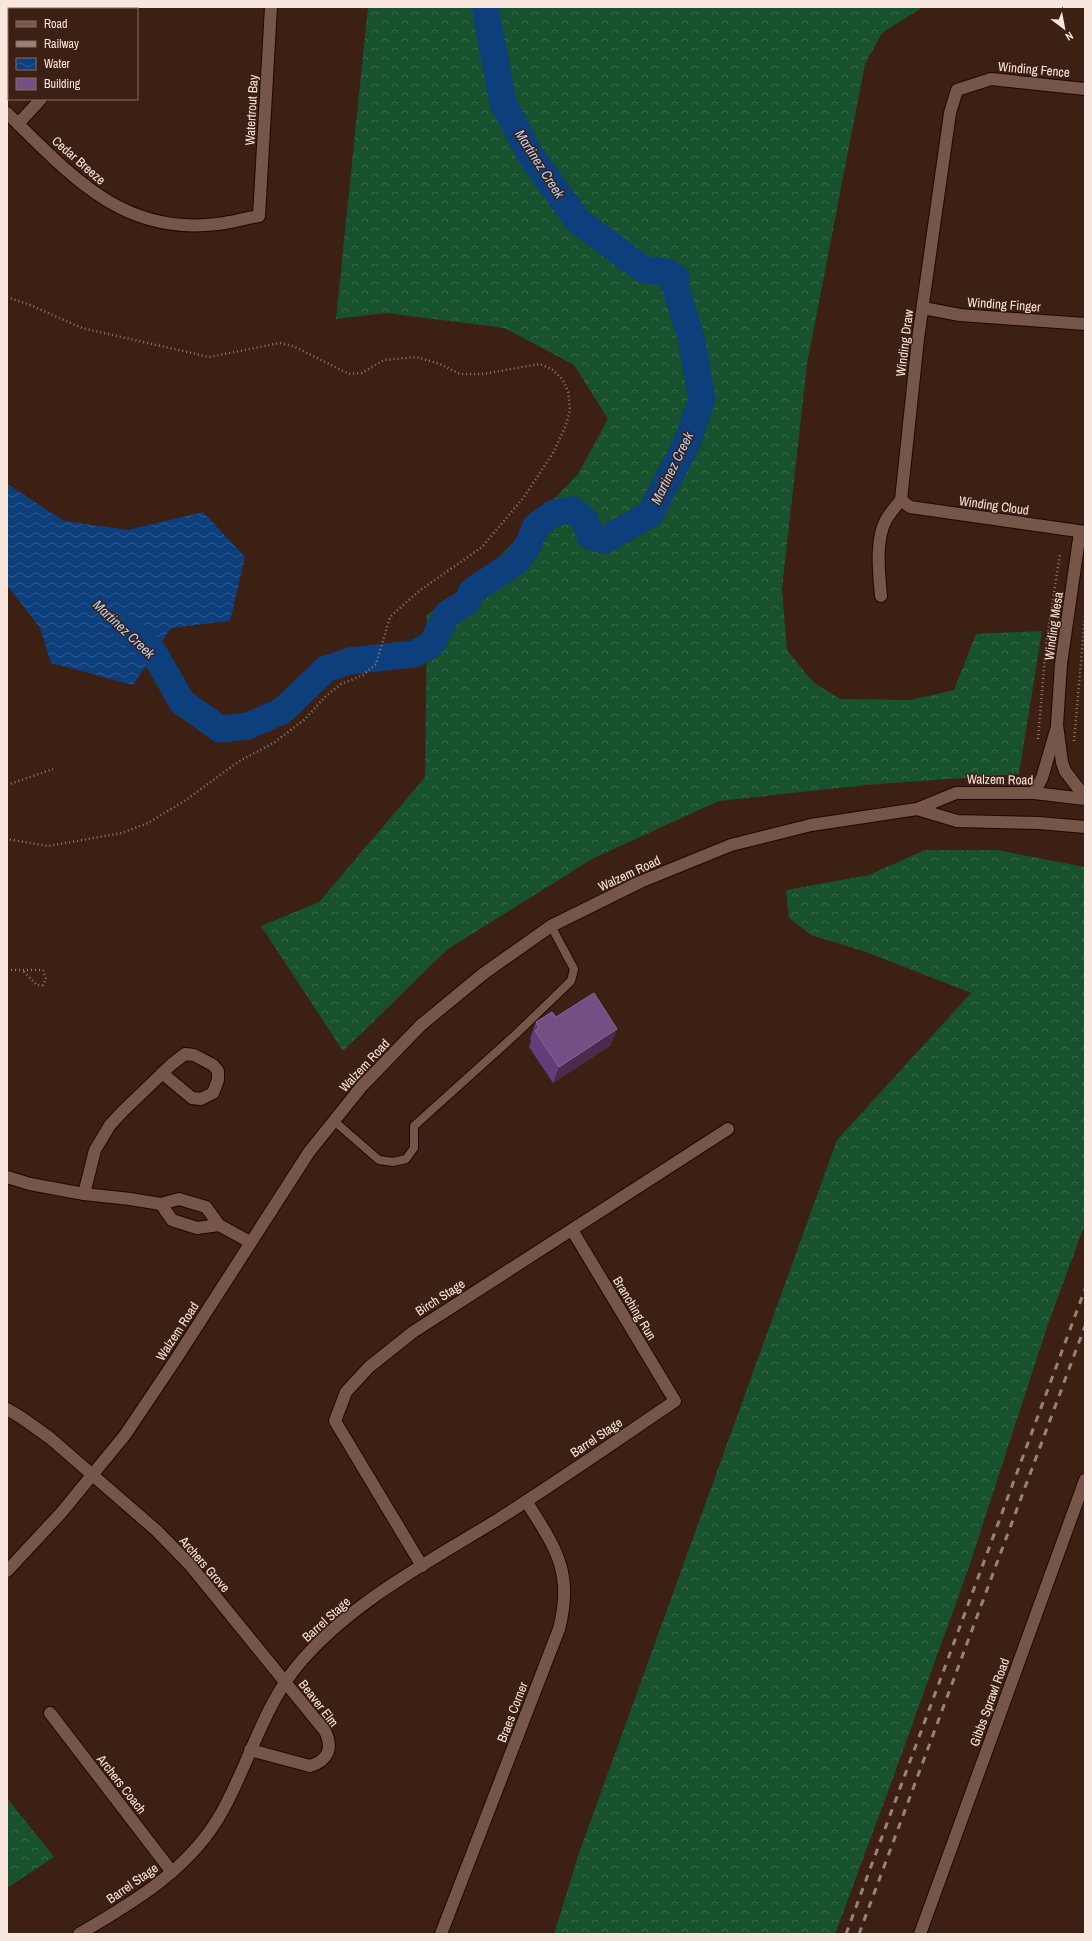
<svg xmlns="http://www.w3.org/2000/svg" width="1092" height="1941" viewBox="0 0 1092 1941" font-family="'Archivo Narrow',sans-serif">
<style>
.forest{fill:url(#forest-crowns)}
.water{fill:url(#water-waves)}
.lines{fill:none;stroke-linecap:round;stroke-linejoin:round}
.river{stroke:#0d3f7d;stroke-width:27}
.lane-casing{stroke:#200800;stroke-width:10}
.street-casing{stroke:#200800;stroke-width:14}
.secondary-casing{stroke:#200800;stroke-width:14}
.path{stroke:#937c71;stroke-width:2.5;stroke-dasharray:1 3;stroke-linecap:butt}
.lane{stroke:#755648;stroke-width:8}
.street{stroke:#755648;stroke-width:12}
.secondary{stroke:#755648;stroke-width:12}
.rail{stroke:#998278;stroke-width:3;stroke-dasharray:7 7;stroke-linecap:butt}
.wall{fill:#623d7b}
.shaded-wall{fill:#4c2a4d}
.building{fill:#734f86;stroke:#886794}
.labels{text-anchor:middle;stroke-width:3;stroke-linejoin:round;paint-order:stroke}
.street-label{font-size:13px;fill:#f9e6de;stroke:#3b2013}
.water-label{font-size:14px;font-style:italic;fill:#b6d0f5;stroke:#3b2013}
</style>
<defs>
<pattern id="forest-crowns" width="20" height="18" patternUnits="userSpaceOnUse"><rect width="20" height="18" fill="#17512d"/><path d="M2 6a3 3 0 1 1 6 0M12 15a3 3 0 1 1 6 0" fill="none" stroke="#3a6a4b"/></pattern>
<pattern id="water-waves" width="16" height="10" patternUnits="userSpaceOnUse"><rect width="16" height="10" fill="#0d3f7d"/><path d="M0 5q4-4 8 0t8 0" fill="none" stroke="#315b8f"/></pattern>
</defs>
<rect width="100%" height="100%" fill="#3b2013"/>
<g class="forest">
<polygon points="368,7 923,7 882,33 865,64 807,364 782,589 787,650 813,682 840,699 910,700 954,690 976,634 1042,631 1019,774 867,785 719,801 594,858 448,949 343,1051 261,926 319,902 425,777 427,615 482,575 578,474 608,419 574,365 504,328 386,313 336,319"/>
<polygon points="925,850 997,850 1085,867 1085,1224 1048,1324 970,1564 889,1789 835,1934 554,1934 579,1853 837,1140 971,993 866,952 811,935 789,918 786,890 869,875"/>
<polygon points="7,1798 54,1857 7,1888"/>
</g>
<polygon class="water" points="7,484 64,521 128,530 203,512 245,557 230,621 171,628 133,685 51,663 40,628 7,585"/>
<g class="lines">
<polyline class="river" points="126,628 154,653 182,702 220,729 248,726 282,711 326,669 350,661 414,654 432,644 447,614 467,602 472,591 517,561 527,547 536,526 554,513 573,510 585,520 590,536 605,540 650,514 687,443 702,399 691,337 675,286 676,278 666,272 644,270 578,221 531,156 503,103 485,7"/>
<defs>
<polyline id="lane" points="334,1121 379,1160 393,1162 406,1159 414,1148 414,1126 515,1035 571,981 574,969 551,926"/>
<g id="street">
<path d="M 7,113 C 69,173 121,236 217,224 C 231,223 245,218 259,216 L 271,7"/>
<polyline points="18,124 41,99"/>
<polyline points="923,308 960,315 1085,324"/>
<polyline points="901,500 910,507 1085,532"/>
<polyline points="1080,532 1061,664 1057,725 1062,762 1065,771 1085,797"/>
<path d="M 881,596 C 879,574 875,539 886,520 C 890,513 896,506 901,500 L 918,339 L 950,113 L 957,90 L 991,79 L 1085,89"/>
<polyline points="1034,793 1042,778 1056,730"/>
<polyline points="7,1177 30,1184 84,1194 130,1199 161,1204 179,1199 206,1207 219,1225 250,1242"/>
<polyline points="84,1194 95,1150 110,1125 123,1111 172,1064 185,1054 194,1055 213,1065 218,1071 218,1080 213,1093 201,1099 192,1098 162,1073"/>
<polyline points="161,1204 172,1220 197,1228 219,1225"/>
<path d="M 7,1409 L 22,1418 L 50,1438 L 157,1531 L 190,1565 L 325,1731 C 333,1748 329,1760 310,1766 L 250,1750"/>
<polyline points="422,1566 335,1421 346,1392 369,1367 413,1332 728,1129"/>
<polyline points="50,1713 172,1872"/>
<path d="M 79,1934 C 134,1902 192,1868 223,1810 C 251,1759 264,1702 304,1658 C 357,1599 430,1561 497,1520 C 557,1482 616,1441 675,1401 L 572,1230"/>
<path d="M 441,1934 L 559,1629 C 574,1572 555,1547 526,1501"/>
</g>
<g id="secondary">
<polyline points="917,809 957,821 1039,823 1085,827"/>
<polyline points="7,1571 61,1513 125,1435 176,1359 309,1152 362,1086 421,1025 483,974 551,926 640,882 731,845 811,825 917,809 956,793 1034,793 1085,799"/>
<polyline points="920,1934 1085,1480"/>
</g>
</defs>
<use href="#lane" class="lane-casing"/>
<use href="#street" class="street-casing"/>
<use href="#secondary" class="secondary-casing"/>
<g class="path">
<polyline points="7,297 30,305 82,328 209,357 280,343 293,346 349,374 362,373 384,360 416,357 440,364 460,374 483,374 540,364 553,370 563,380 568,392 570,410 566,425 553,453 524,497 482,547 419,591 390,617 376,664 363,675 341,684 326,696 304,720 275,742 238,762 186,800 148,823 122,833 48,846 7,839"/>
<polyline points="1038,739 1046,645 1060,554"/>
<polyline points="1074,741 1085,616"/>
<polyline points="7,785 53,769"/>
<polyline points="7,970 43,970 46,979 43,985 37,985 22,970"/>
</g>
<use href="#lane" class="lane"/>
<use href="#street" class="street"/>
<use href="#secondary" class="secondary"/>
<g class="rail">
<polyline points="846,1934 1085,1289"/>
<polyline points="859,1934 1085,1326"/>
</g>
</g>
<polygon class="wall" points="536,1022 611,1045 553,1083 529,1047 531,1041 530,1039"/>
<polygon class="shaded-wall" points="617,1029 611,1045 553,1083 559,1067"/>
<polygon class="building" points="594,993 617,1029 559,1067 535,1031 539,1028 536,1022 552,1012 556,1017"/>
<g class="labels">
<g class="street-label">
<text transform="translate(1034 69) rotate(5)" y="5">Winding Fence</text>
<text transform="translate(251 110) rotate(-87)" y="5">Watertrout Bay</text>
<text transform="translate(79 160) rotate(41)" y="5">Cedar Breeze</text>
<text transform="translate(1004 304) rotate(4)" y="5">Winding Finger</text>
<text transform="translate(904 343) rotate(-83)" y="5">Winding Draw</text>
<text transform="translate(994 505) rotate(8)" y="5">Winding Cloud</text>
<text transform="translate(1053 626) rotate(-82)" y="5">Winding Mesa</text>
<text transform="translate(1000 779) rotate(1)" y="5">Walzem Road</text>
<text transform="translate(629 873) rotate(-25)" y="5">Walzem Road</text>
<text transform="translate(364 1065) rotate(-47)" y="5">Walzem Road</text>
<text transform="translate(440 1297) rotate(-33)" y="5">Birch Stage</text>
<text transform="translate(635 1308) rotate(59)" y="5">Branching Run</text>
<text transform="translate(177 1331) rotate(-57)" y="5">Walzem Road</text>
<text transform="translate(596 1437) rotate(-34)" y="5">Barrel Stage</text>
<text transform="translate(205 1564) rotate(49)" y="5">Archers Grove</text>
<text transform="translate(326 1619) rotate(-42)" y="5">Barrel Stage</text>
<text transform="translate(989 1702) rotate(-70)" y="5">Gibbs Sprawl Road</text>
<text transform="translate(319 1703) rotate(52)" y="5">Beaver Elm</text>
<text transform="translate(512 1712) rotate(-69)" y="5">Braes Corner</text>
<text transform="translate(122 1784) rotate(52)" y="5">Archers Coach</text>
<text transform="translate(132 1883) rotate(-35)" y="5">Barrel Stage</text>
</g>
<g class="water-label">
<text transform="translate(540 164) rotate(57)" y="5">Martinez Creek</text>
<text transform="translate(672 468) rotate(-64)" y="5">Martinez Creek</text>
<text transform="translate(124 629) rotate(43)" y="5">Martinez Creek</text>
</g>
</g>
<rect width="1092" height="1941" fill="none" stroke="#f9e6de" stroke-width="16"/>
<rect x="8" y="8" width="130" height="92" fill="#3b2013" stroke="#876f64"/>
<rect x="16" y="21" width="20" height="6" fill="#755648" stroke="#876f64"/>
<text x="44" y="28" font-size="12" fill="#f9e6de">Road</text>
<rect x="16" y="41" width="20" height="6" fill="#998278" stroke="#876f64"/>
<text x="44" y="48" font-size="12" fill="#f9e6de">Railway</text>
<rect x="16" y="58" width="20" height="12" fill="url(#water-waves)" stroke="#876f64"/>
<text x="44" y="68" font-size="12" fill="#f9e6de">Water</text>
<rect x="16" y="78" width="20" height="12" fill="#734f86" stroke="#876f64"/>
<text x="44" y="88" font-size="12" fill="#f9e6de">Building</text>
<g transform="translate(1064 28) rotate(148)" stroke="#3b2013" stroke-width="3" paint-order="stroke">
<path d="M0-3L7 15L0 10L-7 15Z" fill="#f9e6de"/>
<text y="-6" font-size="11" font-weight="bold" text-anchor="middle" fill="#f9e6de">N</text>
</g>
</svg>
